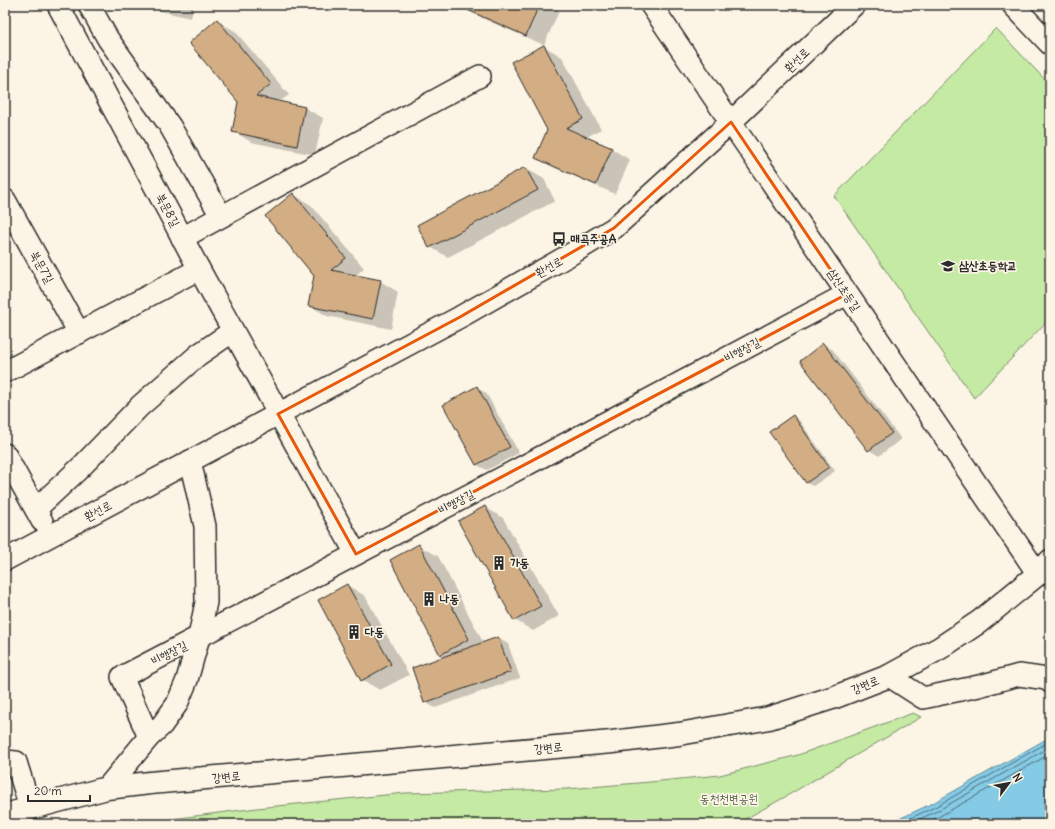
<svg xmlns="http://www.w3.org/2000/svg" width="1055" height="829" viewBox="0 0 1055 829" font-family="Delius,'Poor Story',sans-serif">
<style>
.green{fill:#c5eaa4;stroke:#788a68}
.water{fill:#85cbe6;stroke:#618b9b}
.shadow{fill:#0003}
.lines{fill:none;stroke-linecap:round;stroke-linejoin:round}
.shore{stroke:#4f6b76;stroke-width:1}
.building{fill:#d3ae84;stroke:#2b2b2b}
.minor-casing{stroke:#2b2b2b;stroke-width:24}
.major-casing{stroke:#2b2b2b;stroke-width:25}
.minor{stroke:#fcf5e5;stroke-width:21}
.major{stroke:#fcf5e5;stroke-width:22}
.marked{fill:none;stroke:#e8590c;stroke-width:3;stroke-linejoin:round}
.labels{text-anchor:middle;stroke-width:3.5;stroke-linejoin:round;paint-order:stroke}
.street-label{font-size:12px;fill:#2b2b2b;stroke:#fcf5e5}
.poi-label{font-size:12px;font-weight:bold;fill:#2b2b2b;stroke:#fcf5e5;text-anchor:start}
.park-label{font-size:12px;fill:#525b49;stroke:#fcf5e5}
</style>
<rect width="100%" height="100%" fill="#fcf5e5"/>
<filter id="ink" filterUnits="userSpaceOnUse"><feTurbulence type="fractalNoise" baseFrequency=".025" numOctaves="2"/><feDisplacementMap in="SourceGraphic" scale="8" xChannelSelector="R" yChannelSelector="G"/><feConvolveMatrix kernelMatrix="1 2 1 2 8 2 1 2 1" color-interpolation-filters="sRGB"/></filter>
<g filter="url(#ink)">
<g class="green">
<polygon points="996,28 1050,85 1050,318 974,398 834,196"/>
<polygon points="913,713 921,717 785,797 736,824 133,824 257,808 405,793 567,789 650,782 720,775 798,755"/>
</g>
<polygon class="water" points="1050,737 1050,824 888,824 933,803"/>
<g class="shadow">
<polygon points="133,5 194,5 191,18"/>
<polygon points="468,5 550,5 559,11 544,45 484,19 466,8"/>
<polygon points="779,5 807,5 806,10"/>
<polygon points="217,21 235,31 289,95 279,102 305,108 323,118 315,155 251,142 233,131 239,102"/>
<polygon points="544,46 562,57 601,129 585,138 612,149 630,160 615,194 555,168 537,157 548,130"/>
<polygon points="525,168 544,179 555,201 448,257 430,247"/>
<polygon points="293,194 311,205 364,268 355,276 380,281 398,292 391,329 327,316 309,305 315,275"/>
<polygon points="823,344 833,350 901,439 879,456 869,450"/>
<polygon points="477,388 486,393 519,453 487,470 477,465 444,405"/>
<polygon points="793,417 799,420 835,471 813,486 806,483"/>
<polygon points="485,507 503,518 559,616 533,631 515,620"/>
<polygon points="419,546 438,556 484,644 498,638 508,644 520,678 435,708 425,702 445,657 441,655"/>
<polygon points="347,585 365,596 409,675 380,690 362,680"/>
</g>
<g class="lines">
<g class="shore">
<polyline points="897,824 935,807 1050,741"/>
<polyline points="909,824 937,811 1050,747"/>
<polyline points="924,824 940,816 1050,754"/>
</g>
</g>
<g class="building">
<polygon points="467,5 539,5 526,36 465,9"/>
<polygon points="217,19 271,84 256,96 305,107 297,146 232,132 238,102 189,43"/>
<polygon points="544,45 583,119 566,128 612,148 596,185 535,158 547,130 511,62"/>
<polygon points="525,167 538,190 429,248 417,225"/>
<polygon points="293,193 346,258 331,270 381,280 373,319 308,306 314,276 265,216"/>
<polygon points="823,343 892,433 868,451 800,361"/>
<polygon points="477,386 510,447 476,465 443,405"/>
<polygon points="793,415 829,467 806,483 769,432"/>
<polygon points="485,506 541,606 514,621 458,521"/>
<polygon points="419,544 469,639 440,655 390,560"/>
<polygon points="347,584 391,664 361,681 318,600"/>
<polygon points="498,637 511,672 424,703 412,668"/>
</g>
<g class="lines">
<defs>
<g id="minor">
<polyline points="58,5 199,269 356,554"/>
<polyline points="89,5 108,39 170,126 221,216"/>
<polyline points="651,5 1038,574"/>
<polyline points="1013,5 1050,44"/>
<polyline points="5,200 79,333"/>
<polyline points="182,238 480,76"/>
<polyline points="5,372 199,269"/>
<polyline points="5,454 42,521"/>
<polyline points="36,509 81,467 140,406 198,355 233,331"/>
<polyline points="5,560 460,317 571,254 614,228 731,122 854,5"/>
<polyline points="889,676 923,698 979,686 1019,675 1047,679 1050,682"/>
<polyline points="149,737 122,677 526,465 847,294"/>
<polyline points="5,761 16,762 30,807"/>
<polyline points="107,788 149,737 162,725 177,704 187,680 199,637 206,602 205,526 190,461"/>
</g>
<polyline id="major" points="5,815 107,788 150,783 612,742 679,734 769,718 835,697 889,676 940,648 979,622 1038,574 1050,561"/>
</defs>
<use href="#minor" class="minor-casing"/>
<use href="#major" class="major-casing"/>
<use href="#minor" class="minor"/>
<use href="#major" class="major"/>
</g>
</g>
<path class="marked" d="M 731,122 L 847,294 L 356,554 L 278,414 L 460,317 L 614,228 Z"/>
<defs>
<symbol id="bus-bare" viewBox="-9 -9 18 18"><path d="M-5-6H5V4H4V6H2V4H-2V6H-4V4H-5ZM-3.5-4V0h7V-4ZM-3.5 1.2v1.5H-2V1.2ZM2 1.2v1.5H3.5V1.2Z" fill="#2b2b2b" stroke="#fcf5e5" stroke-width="2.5" paint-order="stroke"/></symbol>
<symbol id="school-bare" viewBox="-9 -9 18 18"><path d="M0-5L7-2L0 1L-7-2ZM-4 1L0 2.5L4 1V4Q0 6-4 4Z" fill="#2b2b2b" stroke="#fcf5e5" stroke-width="2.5" paint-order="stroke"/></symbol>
<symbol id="building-bare" viewBox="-9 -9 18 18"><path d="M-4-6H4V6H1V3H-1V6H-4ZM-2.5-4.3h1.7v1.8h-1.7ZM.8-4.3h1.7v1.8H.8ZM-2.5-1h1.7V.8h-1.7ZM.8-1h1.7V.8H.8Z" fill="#2b2b2b" stroke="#fcf5e5" stroke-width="2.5" paint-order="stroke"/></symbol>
</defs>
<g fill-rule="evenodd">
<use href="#bus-bare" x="549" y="229" width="20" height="20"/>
<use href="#school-bare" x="938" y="256" width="20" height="20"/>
<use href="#building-bare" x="489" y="553" width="20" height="20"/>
<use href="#building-bare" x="419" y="589" width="20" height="20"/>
<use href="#building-bare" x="344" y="622" width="20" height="20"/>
</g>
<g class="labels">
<g class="street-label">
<text transform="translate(797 60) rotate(-44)" y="4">환선로</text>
<text transform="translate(168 210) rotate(62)" y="4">북문8길</text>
<text transform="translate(42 267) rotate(61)" y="4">북문7길</text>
<text transform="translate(549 267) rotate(-29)" y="4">환선로</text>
<text transform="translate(844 290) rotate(56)" y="4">삼산초등길</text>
<text transform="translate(742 350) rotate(-28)" y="4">비행장길</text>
<text transform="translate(456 502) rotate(-28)" y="4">비행장길</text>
<text transform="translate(98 511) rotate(-28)" y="4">환선로</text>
<text transform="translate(169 653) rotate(-27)" y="4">비행장길</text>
<text transform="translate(865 685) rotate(-22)" y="4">강변로</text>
<text transform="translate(548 748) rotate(-5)" y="4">강변로</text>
<text transform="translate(226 777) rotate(-5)" y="4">강변로</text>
</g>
<g class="poi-label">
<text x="570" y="243">매곡주공A</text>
<text x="959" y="270">삼산초등학교</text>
<text x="510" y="567">가동</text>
<text x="440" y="603">나동</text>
<text x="365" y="636">다동</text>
</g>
<g class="park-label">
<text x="729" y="803">동천천변공원</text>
</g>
</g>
<rect width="1055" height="829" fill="none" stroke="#fcf5e5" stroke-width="20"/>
<rect x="10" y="10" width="1035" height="809" fill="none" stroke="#2b2b2b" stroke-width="1.5" filter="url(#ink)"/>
<g transform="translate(1009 783) rotate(58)" stroke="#fcf5e5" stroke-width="3" paint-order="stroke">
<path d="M0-3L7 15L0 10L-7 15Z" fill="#2b2b2b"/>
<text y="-6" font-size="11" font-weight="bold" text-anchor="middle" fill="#2b2b2b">N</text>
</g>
<path d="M28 795v6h62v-6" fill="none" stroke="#2b2b2b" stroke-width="2"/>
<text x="34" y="795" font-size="12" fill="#2b2b2b" stroke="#fcf5e5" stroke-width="3" paint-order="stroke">20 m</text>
</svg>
